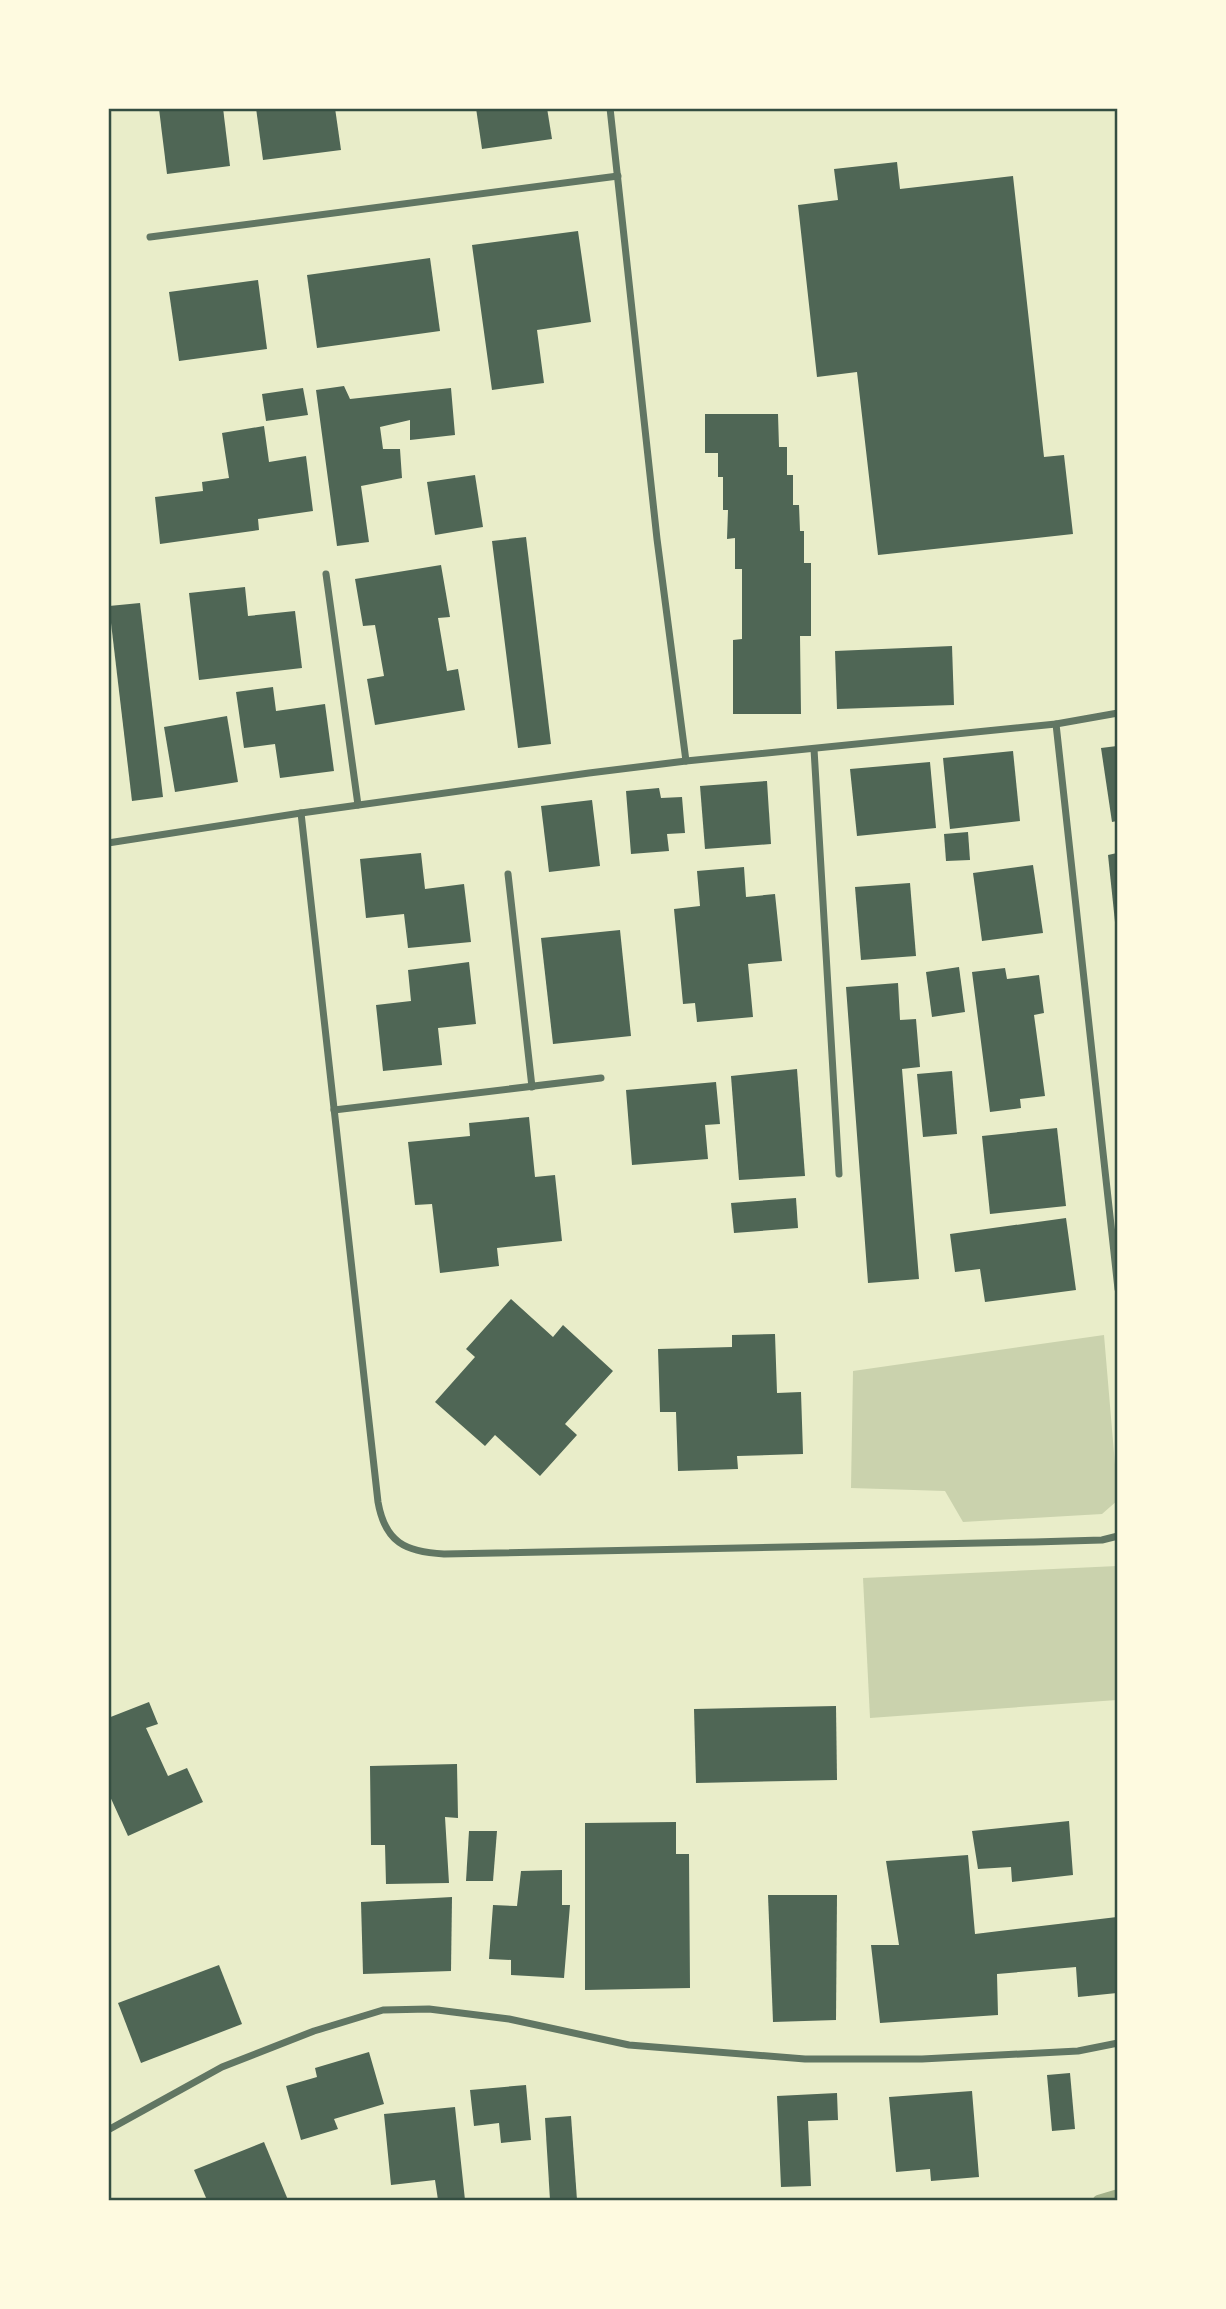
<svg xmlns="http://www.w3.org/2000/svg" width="1226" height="2309" viewBox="0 0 1226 2309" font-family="'Varela Round',sans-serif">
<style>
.green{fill:#cad2ad}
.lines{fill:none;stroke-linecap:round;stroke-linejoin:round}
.stream{stroke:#a3b18a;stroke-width:10}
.building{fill:#4f6655}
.minor{stroke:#617663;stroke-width:7}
.neatline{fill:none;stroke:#344e41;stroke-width:2.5}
</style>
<rect width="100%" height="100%" fill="#e9edc9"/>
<g class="green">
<polygon points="1104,1335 1118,1500 1102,1514 963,1522 945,1491 851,1488 853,1371"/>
<polygon points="1117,1566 1117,1700 870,1718 863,1578"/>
</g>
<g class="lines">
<polyline class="stream" points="1098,2200 1118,2194"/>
</g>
<g class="building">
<polygon points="223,108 230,166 167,174 159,109"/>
<polygon points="256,108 335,108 341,150 263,160"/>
<polygon points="476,108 547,108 552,139 482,149"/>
<polygon points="897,162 900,189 1013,176 1044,457 1064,455 1073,534 878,555 857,372 817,377 798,205 838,200 834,169"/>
<polygon points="578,231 591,322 537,330 544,383 492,390 472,245"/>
<polygon points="430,258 440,331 317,348 307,275"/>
<polygon points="258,280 267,349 179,361 169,292"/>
<polygon points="344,386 350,399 451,388 455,435 410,440 410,420 380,427 383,449 400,449 402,478 361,486 369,542 337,546 316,390"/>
<polygon points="303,388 308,415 266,421 262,394"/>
<polygon points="705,414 778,414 779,447 787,447 787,475 793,475 793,505 799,505 800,531 804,531 804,563 811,563 811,636 800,636 801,714 733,714 733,640 742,639 742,569 735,569 735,538 727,539 728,510 723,510 723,477 718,477 718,453 705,453"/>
<polygon points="264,426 269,462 306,456 313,511 258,519 259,530 160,544 155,497 203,491 202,482 229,478 222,433"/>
<polygon points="475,475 483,527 435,535 427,482"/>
<polygon points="526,537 551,744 518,748 492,541"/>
<polygon points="441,565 450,617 438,618 447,671 458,669 465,710 375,725 367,679 384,676 375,625 363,626 355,579"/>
<polygon points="245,587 248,616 295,611 302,668 199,680 189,593"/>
<polygon points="140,603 163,797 132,801 109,606"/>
<polygon points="952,646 954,705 837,709 835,651"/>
<polygon points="273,687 276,711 325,704 334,771 280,778 275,744 244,748 236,692"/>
<polygon points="227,716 238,782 175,792 164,727"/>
<polygon points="1117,746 1117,821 1112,822 1101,748"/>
<polygon points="1013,751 1020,821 950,829 943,758"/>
<polygon points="930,762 936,828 857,836 850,769"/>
<polygon points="767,781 771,844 705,849 700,786"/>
<polygon points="659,788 661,798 682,797 685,833 667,834 669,851 631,854 626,791"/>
<polygon points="592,800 600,866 549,872 541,806"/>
<polygon points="968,832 970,860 946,861 944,834"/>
<polygon points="421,853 425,889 464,884 471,942 408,948 404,914 366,918 360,859"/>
<polygon points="1117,853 1117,922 1115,922 1108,855"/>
<polygon points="1033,865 1043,933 982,941 973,873"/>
<polygon points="744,867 746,897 775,894 782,961 748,964 753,1017 697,1022 695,1003 683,1004 674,909 700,906 697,871"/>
<polygon points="910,883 916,956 861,960 855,887"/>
<polygon points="620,930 631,1036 553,1044 541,938"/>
<polygon points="469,962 476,1024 438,1028 442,1065 383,1071 376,1005 411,1001 408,970"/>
<polygon points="959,967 965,1012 932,1017 926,972"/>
<polygon points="1005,968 1007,979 1039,975 1044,1013 1034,1015 1045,1096 1020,1099 1021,1108 990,1112 972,972"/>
<polygon points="898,983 900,1020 916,1019 920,1067 902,1069 919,1279 868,1283 846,987"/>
<polygon points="797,1069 805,1176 739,1180 731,1076"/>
<polygon points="952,1071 957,1134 923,1137 917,1074"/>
<polygon points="716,1082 720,1124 705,1125 708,1159 632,1165 626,1090"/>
<polygon points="529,1117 535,1177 555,1175 562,1241 497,1248 499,1266 440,1273 432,1204 415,1205 408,1142 470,1136 469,1123"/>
<polygon points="1057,1128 1066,1206 990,1214 982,1136"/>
<polygon points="796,1198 798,1228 734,1233 731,1203"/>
<polygon points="1066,1218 1076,1290 985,1302 980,1269 955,1272 950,1234"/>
<polygon points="511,1299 553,1337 563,1325 613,1371 565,1424 577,1435 540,1476 495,1435 485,1446 435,1402 475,1357 466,1349"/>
<polygon points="775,1334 777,1393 801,1392 803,1454 737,1456 738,1469 678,1471 676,1412 660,1412 658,1349 732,1347 732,1335"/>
<polygon points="149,1702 158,1724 146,1728 168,1776 187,1768 203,1802 128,1836 108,1792 108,1718"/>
<polygon points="836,1706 837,1780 696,1783 694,1709"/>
<polygon points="457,1764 458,1818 445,1817 449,1883 386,1884 385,1845 371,1845 370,1766"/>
<polygon points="1069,1821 1073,1875 1012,1882 1011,1867 978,1869 972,1831"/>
<polygon points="676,1822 676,1854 689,1854 690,1988 585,1990 585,1823"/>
<polygon points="469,1831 497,1831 493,1881 466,1881"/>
<polygon points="968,1855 975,1934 1117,1917 1117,1993 1078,1997 1076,1967 997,1974 998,2015 880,2023 871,1945 899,1945 886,1861"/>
<polygon points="562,1870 562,1905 570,1905 564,1978 511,1975 511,1960 489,1959 493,1905 517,1906 521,1871"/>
<polygon points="768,1895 837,1895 836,2020 773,2022"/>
<polygon points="452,1897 451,1971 363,1974 361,1902"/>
<polygon points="219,1965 242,2024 141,2063 118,2003"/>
<polygon points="369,2052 384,2104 334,2119 338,2129 301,2140 286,2086 317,2077 315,2068"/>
<polygon points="1070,2073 1075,2129 1052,2131 1047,2075"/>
<polygon points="526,2085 531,2140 501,2143 499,2123 474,2126 470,2090"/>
<polygon points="972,2091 979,2177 931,2181 930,2169 896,2172 889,2097"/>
<polygon points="837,2093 838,2120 808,2121 811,2186 781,2187 777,2096"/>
<polygon points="455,2107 465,2200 438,2200 435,2180 391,2185 384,2114"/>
<polygon points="571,2116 577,2200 550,2200 545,2118"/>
<polygon points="264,2142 288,2200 207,2200 194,2170"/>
</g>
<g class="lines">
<g class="minor">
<polyline points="610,108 657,539 686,761"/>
<polyline points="150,237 618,176"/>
<polyline points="326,574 358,805"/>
<polyline points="1056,724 1118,1289"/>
<polyline points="814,749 839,1174"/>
<path d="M 301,813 L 378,1502 C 385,1542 405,1552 444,1554 L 1034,1542 L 1102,1540 L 1118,1536"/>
<polyline points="108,843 301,813 589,773 686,761 1056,724 1118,713"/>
<polyline points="508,874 532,1087"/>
<polyline points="334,1110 601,1078"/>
<polyline points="108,2130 222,2067 314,2031 383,2010 429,2009 509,2019 629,2045 805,2059 922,2059 1078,2051 1118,2043"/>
</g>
</g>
<rect width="1226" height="2309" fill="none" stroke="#fefae0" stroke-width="220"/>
<rect x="110" y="110" width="1006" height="2089" class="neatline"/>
</svg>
